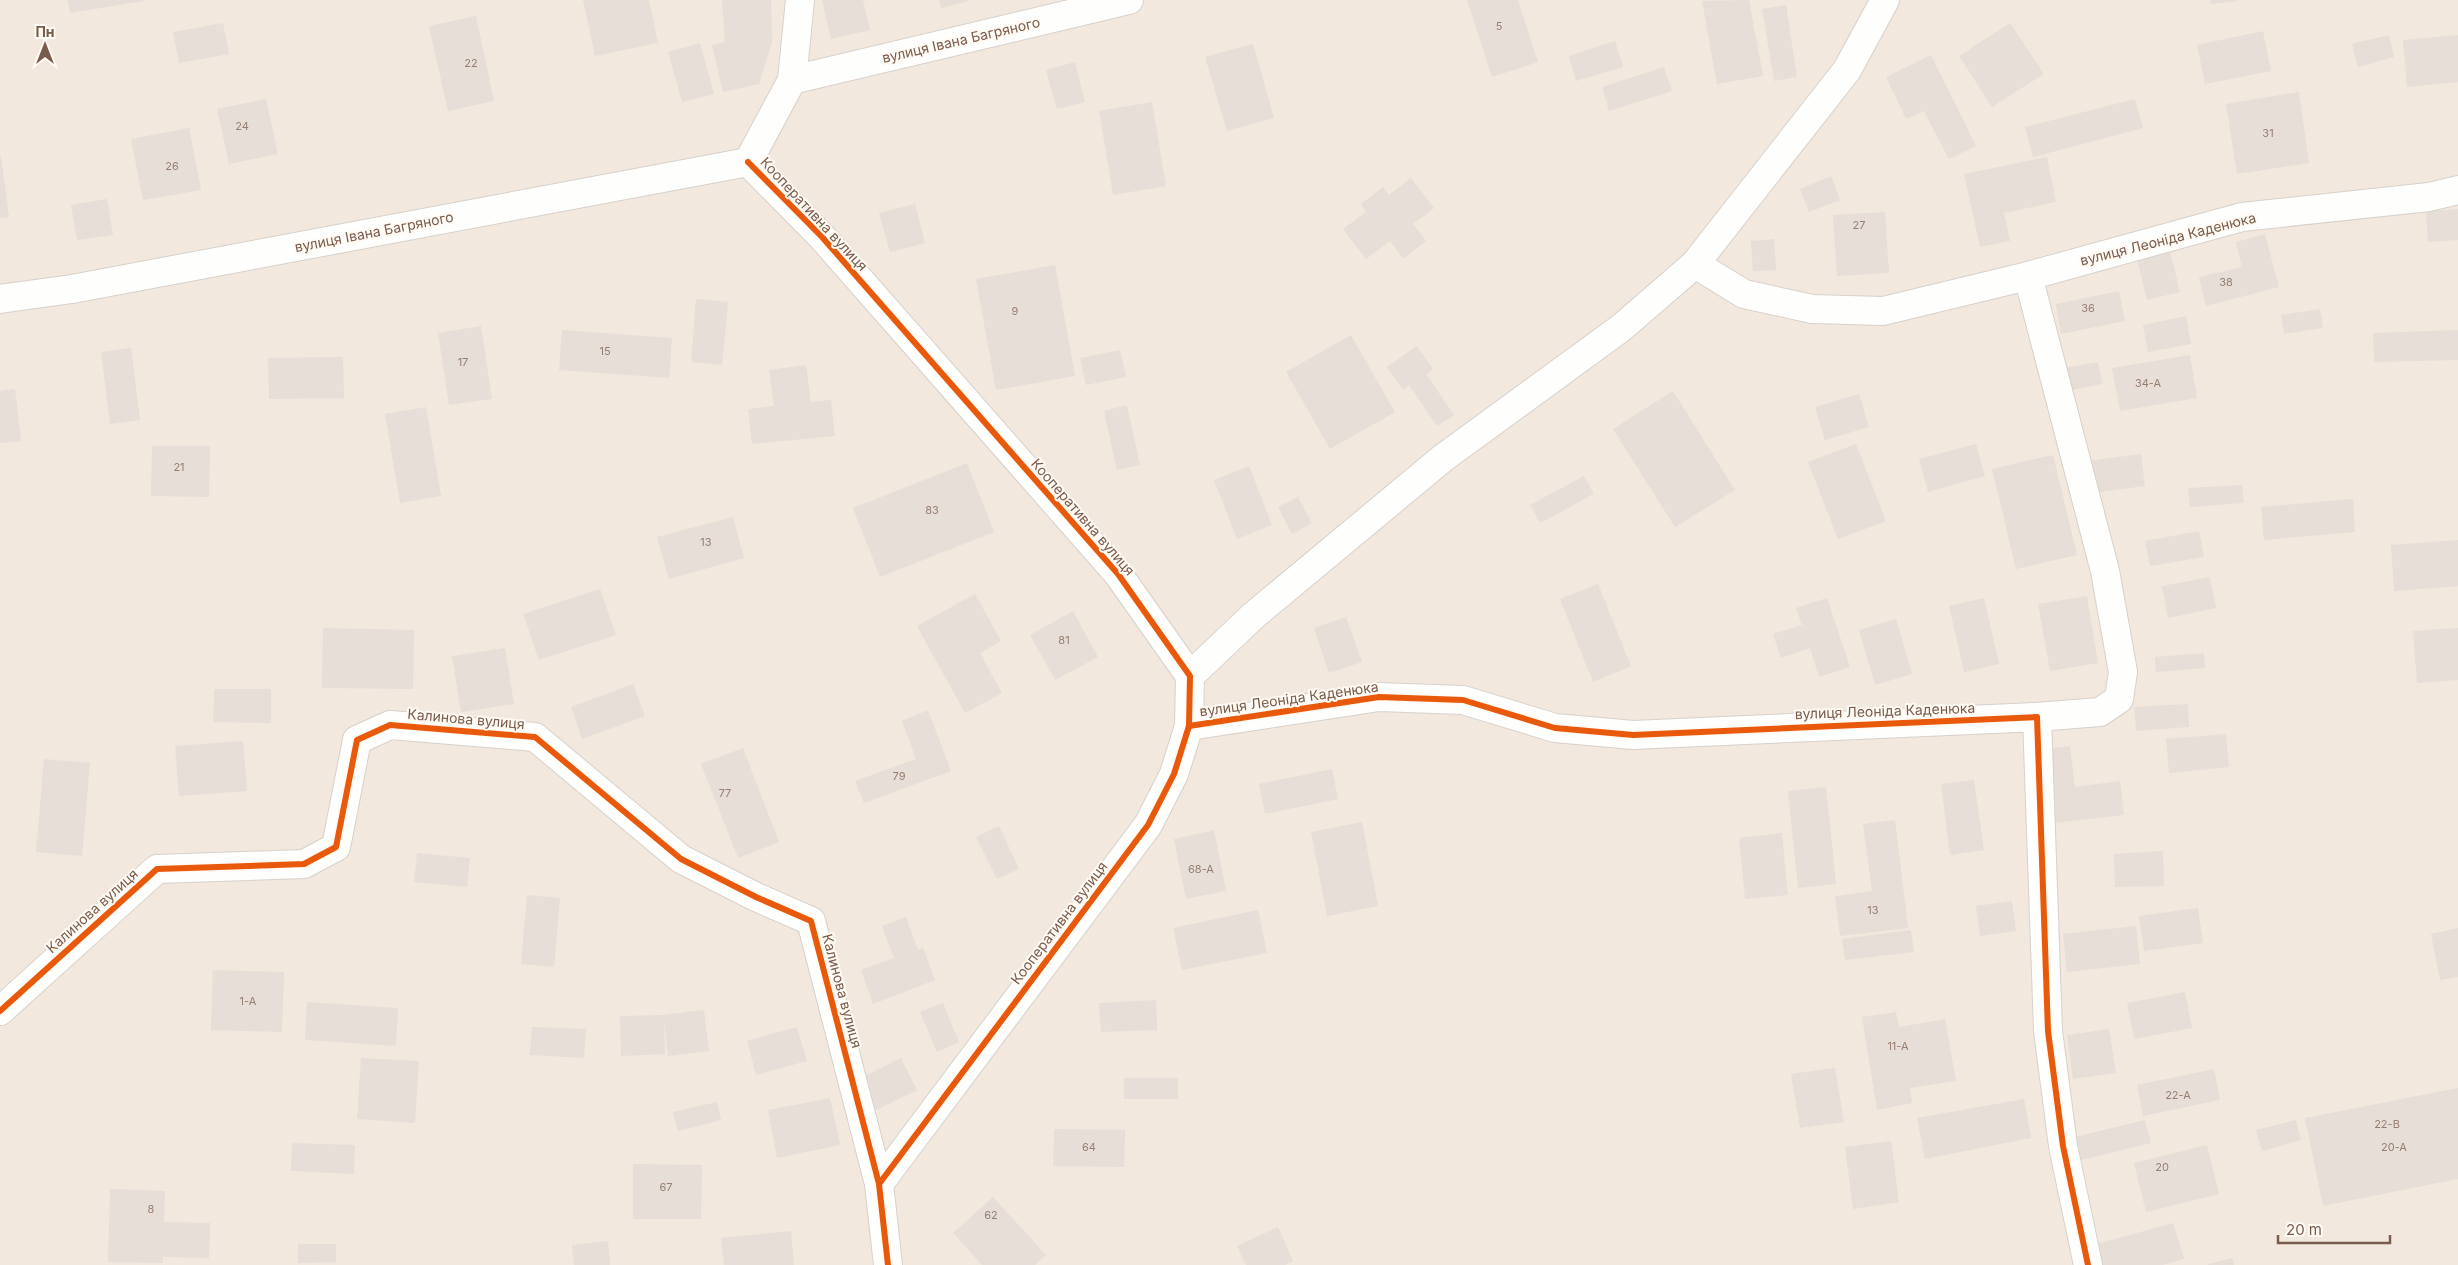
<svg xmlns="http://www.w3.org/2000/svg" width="2458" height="1265" viewBox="0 0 2458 1265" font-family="Inter,sans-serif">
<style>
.residential{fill:#f2e8de}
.building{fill:#e6ded7}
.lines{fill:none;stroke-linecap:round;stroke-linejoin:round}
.minor-casing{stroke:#d7d1cb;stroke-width:30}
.minor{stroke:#fefefd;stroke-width:28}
.cycleway-casing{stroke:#fffaf3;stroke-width:9}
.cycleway{stroke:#e8590c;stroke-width:6}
.labels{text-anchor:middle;stroke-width:4;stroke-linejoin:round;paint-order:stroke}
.number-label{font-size:11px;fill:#977e72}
.street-label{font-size:14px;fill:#7a5c4d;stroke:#fffaf3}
</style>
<rect width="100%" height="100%" fill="#f9f5f0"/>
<rect class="residential" x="0" y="0" width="2458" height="1265"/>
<g class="building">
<polygon points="68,0 144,0 144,1 70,13"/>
<polygon points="583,0 649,0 658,43 595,56"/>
<polygon points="722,0 771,0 772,42 759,84 723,92 712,45 725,42"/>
<polygon points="822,0 863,0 870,30 831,39"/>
<polygon points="939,0 969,0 969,1 941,8"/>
<polygon points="1467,0 1518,0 1538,62 1492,77"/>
<polygon points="1749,0 1763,76 1717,84 1702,1"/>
<polygon points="2210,0 2237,0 2237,1 2211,4"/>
<polygon points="1786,5 1797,77 1774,81 1762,9"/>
<polygon points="476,16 494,101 448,111 429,26"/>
<polygon points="223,23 229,54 179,63 173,32"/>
<polygon points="2010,23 2044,74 1992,107 1959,56"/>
<polygon points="2263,31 2271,71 2205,84 2197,45"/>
<polygon points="2389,35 2394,57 2358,67 2352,44"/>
<polygon points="2458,35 2458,82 2407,87 2403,40"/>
<polygon points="1615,41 1623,67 1576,81 1569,56"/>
<polygon points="700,43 714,94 682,102 668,52"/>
<polygon points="1253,44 1274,118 1227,131 1205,57"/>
<polygon points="1931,55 1976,146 1949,159 1924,111 1906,119 1886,77"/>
<polygon points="1075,62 1085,102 1057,109 1046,70"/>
<polygon points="1664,67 1672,91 1609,111 1602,87"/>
<polygon points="2299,92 2309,163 2237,174 2226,104"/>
<polygon points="266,99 278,154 229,164 217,109"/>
<polygon points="2135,99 2143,128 2033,157 2025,127"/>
<polygon points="1152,102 1166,186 1113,195 1099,111"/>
<polygon points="189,128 201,190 143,200 131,139"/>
<polygon points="1,156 9,217 0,218 0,157"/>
<polygon points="2047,157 2056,202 2004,213 2010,241 1980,247 1964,174"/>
<polygon points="1831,176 1840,200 1809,212 1800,189"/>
<polygon points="1411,178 1434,208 1413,224 1426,241 1403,259 1390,241 1366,259 1343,229 1366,212 1361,204 1383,187 1389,195"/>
<polygon points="107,199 113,235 77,240 71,205"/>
<polygon points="915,204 925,243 890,252 879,213"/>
<polygon points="2458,209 2458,240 2428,242 2426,211"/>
<polygon points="1885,212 1889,273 1837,276 1833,215"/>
<polygon points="2265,234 2279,287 2206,306 2199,277 2242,267 2236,242"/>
<polygon points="1774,239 1776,270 1753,271 1751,241"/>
<polygon points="2170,251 2180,292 2147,300 2137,259"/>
<polygon points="1055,265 1075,376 996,390 976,279"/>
<polygon points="2119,291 2125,321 2061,334 2056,304"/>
<polygon points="696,299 728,302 722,365 691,362"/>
<polygon points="2320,309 2323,328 2284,334 2281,315"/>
<polygon points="2186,316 2191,344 2148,352 2143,325"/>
<polygon points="481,326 492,399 449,405 438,333"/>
<polygon points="562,330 672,338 669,378 559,370"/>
<polygon points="2458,330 2458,360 2374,362 2373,333"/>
<polygon points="1351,335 1395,412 1330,449 1286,372"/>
<polygon points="1417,346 1433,369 1426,374 1454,415 1437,426 1409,385 1403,390 1387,367"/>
<polygon points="131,348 140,420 110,424 101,352"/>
<polygon points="1120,350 1126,377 1086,385 1080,358"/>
<polygon points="2190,355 2197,398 2120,411 2112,368"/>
<polygon points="343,357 344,398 269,399 268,358"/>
<polygon points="2098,362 2102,384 2067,391 2063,368"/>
<polygon points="806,365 811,402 831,400 835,436 752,444 748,409 774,406 769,370"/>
<polygon points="15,389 21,441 0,443 0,391"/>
<polygon points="1673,391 1735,490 1675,527 1613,429"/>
<polygon points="1859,394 1869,427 1825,440 1815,407"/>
<polygon points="1127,405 1140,465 1117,470 1104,411"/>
<polygon points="426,407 441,496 400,503 385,414"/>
<polygon points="1856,444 1886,521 1838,539 1808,462"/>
<polygon points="1976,444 1985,476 1928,492 1919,459"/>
<polygon points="152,446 210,446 209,497 151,496"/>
<polygon points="2141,454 2145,486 2092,493 2088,461"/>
<polygon points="2053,455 2077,555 2016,569 1992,469"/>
<polygon points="967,463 994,532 880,577 853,508"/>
<polygon points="1249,466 1272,525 1237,539 1214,480"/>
<polygon points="1584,476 1594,494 1540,523 1530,505"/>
<polygon points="2242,485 2244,503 2190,507 2188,488"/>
<polygon points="1298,497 1312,523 1292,534 1278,507"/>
<polygon points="2353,499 2355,532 2264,540 2261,507"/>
<polygon points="733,517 744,558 669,579 657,537"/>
<polygon points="2199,531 2204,557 2150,566 2145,541"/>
<polygon points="2458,540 2458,586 2394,591 2391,545"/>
<polygon points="2210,577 2216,608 2168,618 2162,586"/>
<polygon points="1598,584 1631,666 1593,682 1560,599"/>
<polygon points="600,589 616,635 539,660 523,614"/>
<polygon points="975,594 1001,641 980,653 1002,693 965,713 917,626"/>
<polygon points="2087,596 2098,663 2050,671 2038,604"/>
<polygon points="1827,598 1850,667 1819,677 1810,648 1781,658 1773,634 1802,625 1796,608"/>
<polygon points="1984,598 1999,664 1964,672 1949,606"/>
<polygon points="1073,611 1098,657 1055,680 1030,635"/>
<polygon points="1346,617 1362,662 1329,673 1314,628"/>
<polygon points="1896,619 1912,674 1875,685 1859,630"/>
<polygon points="323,628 414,630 413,689 322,688"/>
<polygon points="2458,628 2458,680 2417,683 2413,631"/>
<polygon points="505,648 514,704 461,712 452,656"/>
<polygon points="2204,653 2205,668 2156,672 2155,657"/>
<polygon points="633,684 645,716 582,739 571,707"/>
<polygon points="214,689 271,689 271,723 213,722"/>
<polygon points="2188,704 2189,727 2136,731 2134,707"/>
<polygon points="928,710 951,771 864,803 855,781 916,759 902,721"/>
<polygon points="2226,734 2229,767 2169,773 2166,739"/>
<polygon points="243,741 247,791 179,796 175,746"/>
<polygon points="2070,746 2075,787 2120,781 2124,815 2053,823 2044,749"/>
<polygon points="743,748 779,842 738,858 701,764"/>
<polygon points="44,759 90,763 82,856 36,852"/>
<polygon points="1332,769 1338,799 1265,814 1259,784"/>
<polygon points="1974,780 1984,850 1950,855 1941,784"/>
<polygon points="1826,787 1836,884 1798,888 1788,791"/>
<polygon points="1895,820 1908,928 1840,936 1835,896 1872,891 1863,824"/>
<polygon points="1362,822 1378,906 1327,916 1311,832"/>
<polygon points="999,826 1019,869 997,879 976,837"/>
<polygon points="1214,830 1226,891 1186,899 1174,839"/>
<polygon points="1782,833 1788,895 1745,899 1739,838"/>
<polygon points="2163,851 2164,886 2115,887 2114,854"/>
<polygon points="417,853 470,858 467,887 414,882"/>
<polygon points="527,895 560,898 554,967 521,964"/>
<polygon points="2012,901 2016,931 1980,936 1976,906"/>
<polygon points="2198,908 2203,943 2144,951 2139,916"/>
<polygon points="1258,910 1267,953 1182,970 1173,928"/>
<polygon points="906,917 918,950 923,948 935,980 873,1004 861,970 894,958 882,926"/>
<polygon points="2136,926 2140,964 2067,972 2063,934"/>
<polygon points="2458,928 2458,977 2440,980 2431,934"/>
<polygon points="1911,930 1914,952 1845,960 1842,939"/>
<polygon points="213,970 284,972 282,1032 211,1030"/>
<polygon points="2185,992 2192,1028 2134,1039 2127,1003"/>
<polygon points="1156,1000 1157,1030 1101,1032 1099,1003"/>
<polygon points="307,1002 398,1008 396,1046 305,1040"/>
<polygon points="943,1003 959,1042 937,1052 920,1012"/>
<polygon points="704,1010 709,1051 668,1056 664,1019 665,1054 621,1056 620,1016 663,1015"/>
<polygon points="1896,1012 1899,1027 1945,1019 1956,1081 1910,1088 1912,1103 1877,1110 1862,1017"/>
<polygon points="532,1027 586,1029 584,1058 530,1055"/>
<polygon points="797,1027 807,1061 756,1075 747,1041"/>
<polygon points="2109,1029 2116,1073 2073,1079 2067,1035"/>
<polygon points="361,1058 419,1061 415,1123 357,1119"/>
<polygon points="901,1058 917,1090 876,1110 861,1078"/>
<polygon points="1835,1068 1844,1122 1800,1128 1791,1074"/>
<polygon points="2214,1069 2220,1100 2143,1116 2137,1085"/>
<rect x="1124" y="1078" width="54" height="21"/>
<polygon points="2458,1088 2458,1179 2323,1206 2305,1118"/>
<polygon points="830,1098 840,1145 777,1158 768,1110"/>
<polygon points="2024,1099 2031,1138 1925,1159 1917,1118"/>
<polygon points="717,1102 721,1120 678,1131 673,1112"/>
<polygon points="2145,1120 2151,1143 2081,1160 2075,1137"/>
<polygon points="2296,1120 2301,1140 2262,1151 2256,1130"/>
<polygon points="1054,1129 1125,1130 1124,1167 1053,1166"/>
<polygon points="1891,1141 1899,1202 1853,1209 1845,1147"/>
<polygon points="292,1143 355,1145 354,1174 291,1171"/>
<polygon points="2207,1145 2219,1194 2146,1212 2134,1163"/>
<polygon points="633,1164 702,1165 701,1219 633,1219"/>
<polygon points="110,1189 165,1191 164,1222 210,1223 209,1258 163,1257 163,1263 108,1262"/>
<polygon points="993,1197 1046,1255 1035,1265 982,1265 953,1233"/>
<polygon points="2173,1223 2184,1259 2162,1265 2102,1265 2097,1244"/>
<polygon points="1278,1227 1293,1261 1285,1265 1246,1265 1237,1246"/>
<polygon points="791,1231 794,1265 724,1265 721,1238"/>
<polygon points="608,1241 610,1265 574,1265 572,1245"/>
<polygon points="298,1244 336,1244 336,1262 298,1263"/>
<polygon points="2232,1258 2234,1265 2208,1265 2208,1264"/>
</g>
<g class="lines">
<defs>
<g id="minor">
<polyline points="792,80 1129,0"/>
<polyline points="748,162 822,237 1118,574 1190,676 1189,726 1174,774 1148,825 879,1184 888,1265"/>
<polyline points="748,162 792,80 800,0"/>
<polyline points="1695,264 1744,294 1812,309 1883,311 2028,276 2242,217 2429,197 2458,190"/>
<polyline points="2028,276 2105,571 2123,672 2119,699 2100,712 2037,717"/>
<polyline points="0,299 72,289 748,162"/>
<polyline points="1190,676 1253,616 1443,458 1621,328 1695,264 1847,70 1885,0"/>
<polyline points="1189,726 1379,697 1463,700 1555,728 1633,735 2037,717 2048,1031 2063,1146 2088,1265"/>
<polyline points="0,1011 157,869 304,864 336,847 357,740 390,725 535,737 681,859 756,897 811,921 879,1184"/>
</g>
</defs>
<use href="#minor" class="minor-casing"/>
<use href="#minor" class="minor"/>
<defs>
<g id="cycleway">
<polyline points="748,162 822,237 1118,574 1190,676 1189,726 1174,774 1148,825 879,1184 888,1265"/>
<polyline points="1189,726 1379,697 1463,700 1555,728 1633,735 2037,717 2048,1031 2063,1146 2088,1265"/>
<polyline points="0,1011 157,869 304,864 336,847 357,740 390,725 535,737 681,859 756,897 811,921 879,1184"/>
</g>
</defs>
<use href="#cycleway" class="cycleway-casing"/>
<use href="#cycleway" class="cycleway"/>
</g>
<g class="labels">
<g class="number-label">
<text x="1499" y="30">5</text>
<text x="471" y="67">22</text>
<text x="242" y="130">24</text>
<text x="2268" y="137">31</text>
<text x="172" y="170">26</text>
<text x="1859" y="229">27</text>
<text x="2226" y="286">38</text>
<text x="2088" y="312">36</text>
<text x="1015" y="315">9</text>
<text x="605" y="355">15</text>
<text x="463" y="366">17</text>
<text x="2148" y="387">34-А</text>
<text x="179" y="471">21</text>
<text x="932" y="514">83</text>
<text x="706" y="546">13</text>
<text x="1064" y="644">81</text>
<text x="899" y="780">79</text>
<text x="725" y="797">77</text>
<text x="1201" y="873">68-А</text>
<text x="1873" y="914">13</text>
<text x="248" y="1005">1-А</text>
<text x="1898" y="1050">11-А</text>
<text x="2178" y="1099">22-А</text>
<text x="2387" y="1128">22-В</text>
<text x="1089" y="1151">64</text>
<text x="2394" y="1151">20-А</text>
<text x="2162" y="1171">20</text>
<text x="666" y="1191">67</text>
<text x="151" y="1213">8</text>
<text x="991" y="1219">62</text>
</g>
<g class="street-label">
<text transform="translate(961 40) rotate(-13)" y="5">вулиця Івана Багряного</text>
<text transform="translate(814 214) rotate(47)" y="5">Кооперативна вулиця</text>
<text transform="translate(374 232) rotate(-11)" y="5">вулиця Івана Багряного</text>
<text transform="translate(2168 239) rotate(-14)" y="5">вулиця Леоніда Каденюка</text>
<text transform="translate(1083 517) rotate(49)" y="5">Кооперативна вулиця</text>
<text transform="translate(1289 699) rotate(-8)" y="5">вулиця Леоніда Каденюка</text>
<text transform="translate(1885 711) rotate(-2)" y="5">вулиця Леоніда Каденюка</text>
<text transform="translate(466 719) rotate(5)" y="5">Калинова вулиця</text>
<text transform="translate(92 911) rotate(-42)" y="5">Калинова вулиця</text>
<text transform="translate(1059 923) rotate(-53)" y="5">Кооперативна вулиця</text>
<text transform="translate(842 991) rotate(75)" y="5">Калинова вулиця</text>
</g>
</g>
<g transform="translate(45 45)" stroke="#fffaf3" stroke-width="4" paint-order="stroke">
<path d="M0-4L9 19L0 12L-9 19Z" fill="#7a5c4d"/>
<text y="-8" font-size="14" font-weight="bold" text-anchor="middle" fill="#7a5c4d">Пн</text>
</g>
<path d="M2278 1235v8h112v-8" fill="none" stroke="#7a5c4d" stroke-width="2.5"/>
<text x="2286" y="1235" font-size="15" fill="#7a5c4d" stroke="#fffaf3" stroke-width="4" paint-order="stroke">20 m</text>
</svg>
